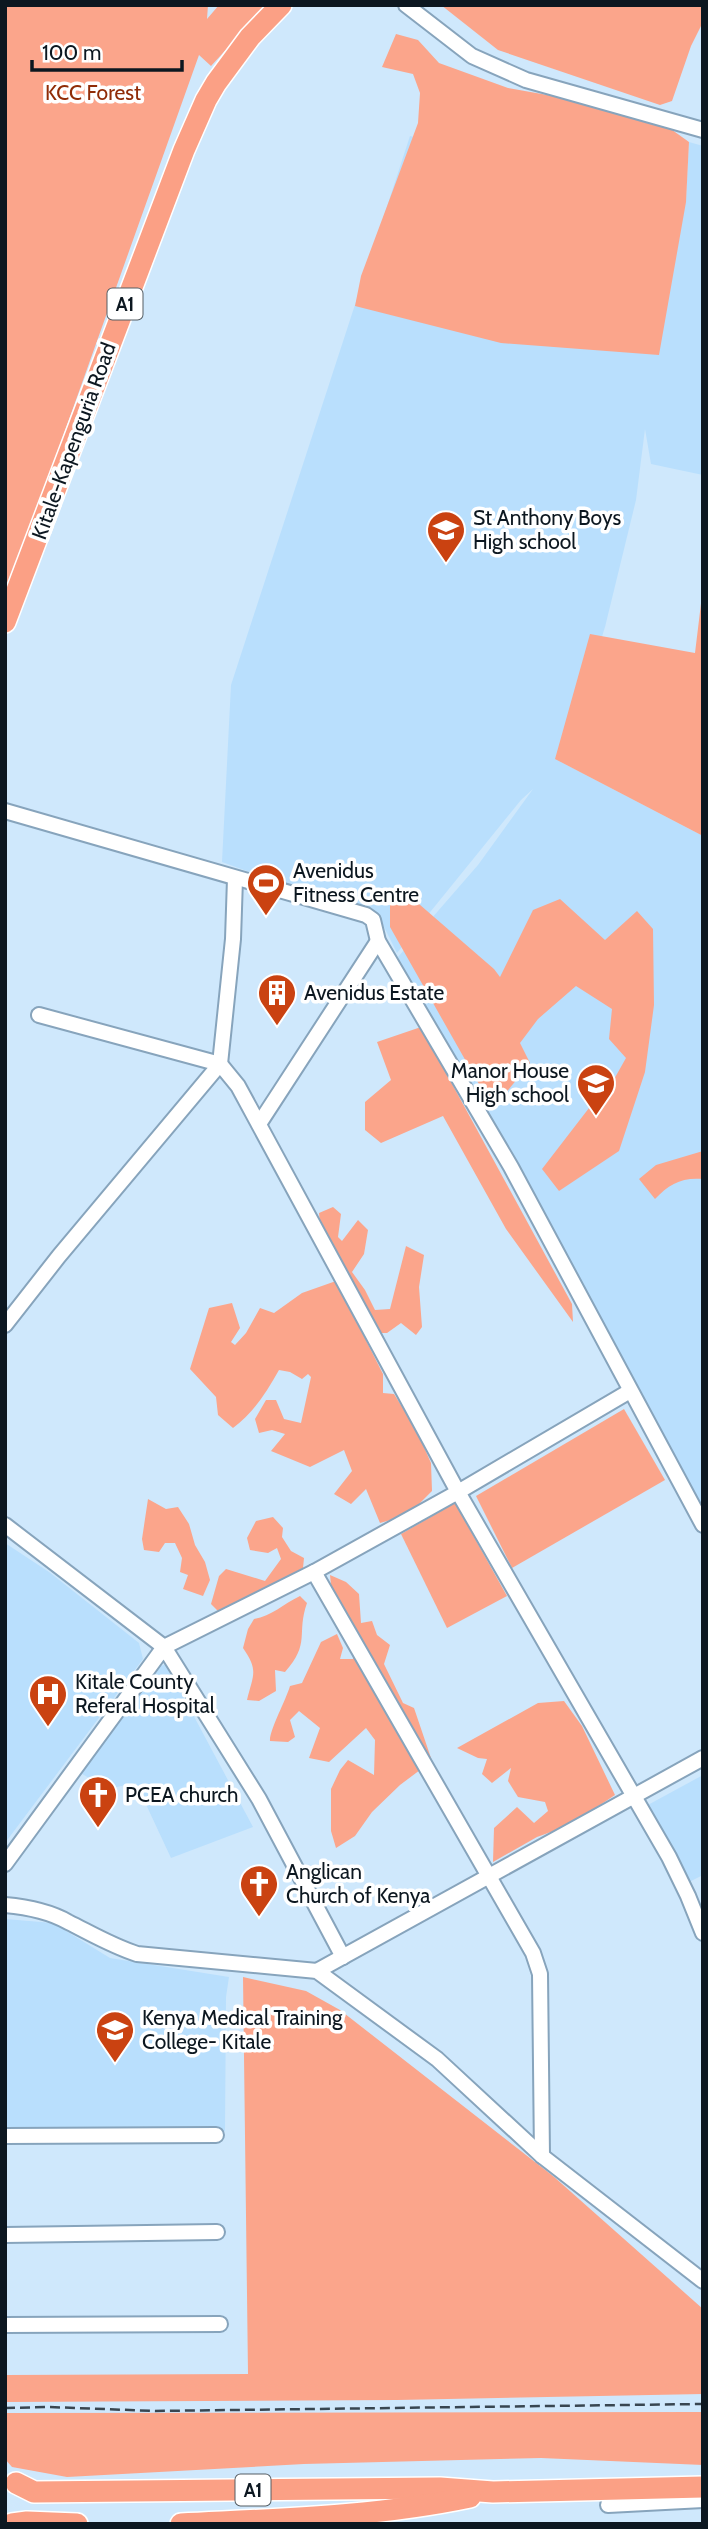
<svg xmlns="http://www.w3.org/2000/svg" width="708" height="2529" viewBox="0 0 708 2529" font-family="Cabin,sans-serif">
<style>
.built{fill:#b9dffd}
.green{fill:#fba58b}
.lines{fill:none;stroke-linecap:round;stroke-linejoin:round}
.minor-casing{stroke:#87a4bc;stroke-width:18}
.highway-casing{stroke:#fff;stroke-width:24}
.minor{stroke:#fff;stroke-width:14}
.highway{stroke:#fba085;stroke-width:21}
.rail{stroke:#384651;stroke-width:2.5;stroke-dasharray:10 5;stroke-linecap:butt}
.labels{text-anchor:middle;stroke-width:7;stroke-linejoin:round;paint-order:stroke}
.shield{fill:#fff;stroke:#555d63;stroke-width:2}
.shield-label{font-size:19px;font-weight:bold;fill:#0c1720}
.park-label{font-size:21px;fill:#902c07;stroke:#fff}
.street-label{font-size:21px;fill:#0c1720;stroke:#fff}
.poi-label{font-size:21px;fill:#0c1720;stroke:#fff;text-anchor:start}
</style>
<rect width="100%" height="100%" fill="#cfe8fc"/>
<g class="built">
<polygon points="410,136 686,199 689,142 703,146 703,475 651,464 645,429 636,500 605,627 564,759 561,762 703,836 703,1509 580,1278 398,957 478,865 533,789 521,800 397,953 380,919 222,862 231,685"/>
<polygon points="5,1543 49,1572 139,1643 143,1659 5,1843"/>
<polygon points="166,1664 253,1827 171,1858 136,1783 107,1789 79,1772 156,1668"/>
<polygon points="703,1775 703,1875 687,1883 646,1806"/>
<polygon points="5,1919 53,1923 110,1958 229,1977 226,1997 225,2131 5,2132"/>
</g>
<g class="green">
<polygon points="5,5 208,5 207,19 219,5 267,5 211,66 199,55 5,599"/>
<polygon points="441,5 703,5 703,22 691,46 672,101 660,105 498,50"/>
<polygon points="396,34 418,40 439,63 508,88 581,101 661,122 689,142 686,202 659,355 501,343 355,306 361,276 418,123 420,93 413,74 382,67"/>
<polygon points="703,587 703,836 555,759 590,634 695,653"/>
<polygon points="390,899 419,904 494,969 500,977 533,910 560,899 605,940 637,911 653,929 654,1005 645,1072 619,1151 559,1191 542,1169 589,1108 604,1097 626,1058 609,1039 612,1009 576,986 538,1019 520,1043 530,1063 493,1109 390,927"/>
<polygon points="421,1027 572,1304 573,1322 506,1229 443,1116 381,1143 365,1130 365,1102 391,1080 377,1042"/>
<path d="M 703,1151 L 703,1179 C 682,1177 669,1184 655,1199 L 639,1179 L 656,1165 Z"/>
<polygon points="333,1207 341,1214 338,1237 342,1241 358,1220 368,1230 364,1254 352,1272 365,1290 375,1310 390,1309 406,1246 424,1255 419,1287 422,1327 416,1335 401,1323 387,1333 377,1333 320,1224 319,1213"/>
<path d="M 336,1281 L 383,1374 L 383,1393 L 394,1394 L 416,1429 L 431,1463 L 432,1491 L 408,1515 L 380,1523 L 366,1489 L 351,1504 L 334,1494 L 352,1471 L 344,1450 L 310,1467 L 271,1451 L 285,1434 L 272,1430 L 259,1433 L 255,1419 L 266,1400 L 276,1400 L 284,1419 L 301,1423 L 311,1377 L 308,1374 L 302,1379 L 290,1372 L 279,1370 C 266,1393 254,1412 233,1428 L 218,1415 L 216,1397 L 190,1369 L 209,1308 L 232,1303 L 240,1328 L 231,1342 L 235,1345 L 246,1333 L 260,1308 L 274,1313 L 302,1293 Z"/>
<polygon points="624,1409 665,1480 512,1568 476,1496"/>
<polygon points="148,1499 166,1509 178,1507 189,1524 195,1545 205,1562 210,1580 203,1596 183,1589 188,1575 180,1572 182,1558 175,1543 165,1543 159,1552 144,1550 142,1539"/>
<polygon points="455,1503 507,1596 447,1628 401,1534"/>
<polygon points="273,1517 283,1528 282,1537 291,1551 304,1558 303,1568 220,1613 211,1604 219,1576 226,1569 265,1581 281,1559 277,1548 268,1553 250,1550 247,1538 256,1521"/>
<path d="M 330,1575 L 346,1582 L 359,1594 L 361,1623 L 372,1621 L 377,1635 L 390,1645 L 384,1664 L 403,1703 L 414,1708 L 432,1761 L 400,1785 L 372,1812 L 355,1836 L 336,1848 L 331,1831 L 331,1789 L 340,1770 L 348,1760 L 374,1775 L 375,1740 L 366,1728 L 329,1762 L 309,1758 L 320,1728 L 299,1711 L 290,1720 L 295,1737 L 288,1742 L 270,1741 C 269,1731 286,1700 290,1686 L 302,1683 L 321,1642 L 337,1634 L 343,1648 L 340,1659 L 353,1659 L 352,1626 L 332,1594 Z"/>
<path d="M 300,1596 L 307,1603 C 296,1634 311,1643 285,1672 L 275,1670 L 276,1691 L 259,1701 L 247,1700 C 253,1675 259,1671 243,1648 L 248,1629 L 254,1619 C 272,1616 283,1604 300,1596 Z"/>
<polygon points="564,1701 582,1726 615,1795 570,1825 537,1837 493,1862 494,1828 517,1807 534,1823 548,1811 545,1802 518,1797 508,1781 511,1768 492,1783 482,1774 487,1759 478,1758 457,1748 538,1703"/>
<polygon points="243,1977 306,1991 340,2010 553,2176 703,2309 703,2394 397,2400 5,2402 5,2375 248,2374"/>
<polygon points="703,2412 703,2465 541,2458 304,2464 67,2477 12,2467 5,2459 5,2413"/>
</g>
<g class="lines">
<defs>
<g id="minor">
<polyline points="406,5 472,56 526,80 703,130"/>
<polyline points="5,811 366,915 373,920 378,941 511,1167 703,1525"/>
<polyline points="39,1015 220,1064 238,1086 458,1492 630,1391"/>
<polyline points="259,1124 378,941"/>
<polyline points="5,1325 59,1256 220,1064 233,939 235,879"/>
<polyline points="5,1525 164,1647 314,1572 458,1492 669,1857 688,1896 703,1933"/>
<polyline points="314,1572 533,1953 540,1974 542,2156"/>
<polyline points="5,1864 164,1647 259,1799 343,1957"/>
<path d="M 5,1905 C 27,1907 49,1911 68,1922 C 92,1934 112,1946 137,1954 L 317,1971 L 437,2059 L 542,2156 L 703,2281"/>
<polyline points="317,1971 703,1758"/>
<polyline points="5,2136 216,2135"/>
<polyline points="5,2235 217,2232"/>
<polyline points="5,2325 220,2324"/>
<polyline points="608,2505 703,2500"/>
</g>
<g id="highway">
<polyline points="5,622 184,150 206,100 216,83 250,37 281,5"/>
<polyline points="16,2483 34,2492 440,2488 493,2492 703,2487"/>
<polyline points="12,2524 27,2522 77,2524"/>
<path d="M 181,2524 C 278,2519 375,2517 470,2497"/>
</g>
</defs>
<use href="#minor" class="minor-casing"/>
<use href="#highway" class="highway-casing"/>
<use href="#minor" class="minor"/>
<use href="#highway" class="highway"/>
<polyline class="rail" points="5,2408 49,2407 155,2411 703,2404"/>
</g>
<defs>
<symbol id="school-pin" viewBox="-11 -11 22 30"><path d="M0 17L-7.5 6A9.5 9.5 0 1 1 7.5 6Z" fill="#ca4211" stroke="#fff"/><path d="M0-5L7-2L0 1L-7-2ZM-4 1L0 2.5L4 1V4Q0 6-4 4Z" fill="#fff"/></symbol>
<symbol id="stadium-pin" viewBox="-11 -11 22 30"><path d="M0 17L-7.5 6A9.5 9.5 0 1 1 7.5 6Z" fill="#ca4211" stroke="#fff"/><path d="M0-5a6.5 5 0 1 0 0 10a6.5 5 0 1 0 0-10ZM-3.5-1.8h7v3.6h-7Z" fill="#fff"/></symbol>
<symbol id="building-pin" viewBox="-11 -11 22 30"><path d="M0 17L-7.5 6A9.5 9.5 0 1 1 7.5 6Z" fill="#ca4211" stroke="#fff"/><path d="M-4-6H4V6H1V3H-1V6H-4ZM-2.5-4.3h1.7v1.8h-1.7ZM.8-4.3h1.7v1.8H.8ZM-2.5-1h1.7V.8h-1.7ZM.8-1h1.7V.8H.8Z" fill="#fff"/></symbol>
<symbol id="hospital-pin" viewBox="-11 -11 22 30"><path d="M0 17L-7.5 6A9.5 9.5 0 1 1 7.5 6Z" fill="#ca4211" stroke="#fff"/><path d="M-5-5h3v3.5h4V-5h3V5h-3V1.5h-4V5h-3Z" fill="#fff"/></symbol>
<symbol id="church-pin" viewBox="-11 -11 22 30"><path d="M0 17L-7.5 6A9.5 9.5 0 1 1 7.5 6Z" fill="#ca4211" stroke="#fff"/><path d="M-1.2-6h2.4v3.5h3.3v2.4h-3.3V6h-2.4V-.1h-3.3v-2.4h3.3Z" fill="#fff"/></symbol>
<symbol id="university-pin" viewBox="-11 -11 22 30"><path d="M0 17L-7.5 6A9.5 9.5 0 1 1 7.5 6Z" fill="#ca4211" stroke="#fff"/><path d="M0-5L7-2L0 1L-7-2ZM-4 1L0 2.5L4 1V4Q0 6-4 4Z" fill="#fff"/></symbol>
</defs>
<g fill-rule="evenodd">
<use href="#school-pin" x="424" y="508" width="44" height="60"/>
<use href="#stadium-pin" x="244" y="861" width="44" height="60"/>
<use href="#building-pin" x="255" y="971" width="44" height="60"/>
<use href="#school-pin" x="574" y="1061" width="44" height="60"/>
<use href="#hospital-pin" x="26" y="1672" width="44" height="60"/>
<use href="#church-pin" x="76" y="1773" width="44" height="60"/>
<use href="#church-pin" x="237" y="1862" width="44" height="60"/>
<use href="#university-pin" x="93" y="2008" width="44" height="60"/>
</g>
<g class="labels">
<g class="shield">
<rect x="107.5" y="288.5" width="35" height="31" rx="5"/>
<rect x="235.5" y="2474.5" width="35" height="31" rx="5"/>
</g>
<g class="shield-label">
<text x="125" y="311">A1</text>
<text x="253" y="2497">A1</text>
</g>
<g class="park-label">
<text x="93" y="100">KCC Forest</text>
</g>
<g class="street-label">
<text transform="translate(74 441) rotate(-70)" y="7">Kitale-Kapenguria Road</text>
</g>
<g class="poi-label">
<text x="473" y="525">St Anthony Boys<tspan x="473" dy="24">High school</tspan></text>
<text x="293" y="878">Avenidus<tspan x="293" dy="24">Fitness Centre</tspan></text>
<text x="304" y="1000">Avenidus Estate</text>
<text x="569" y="1078" text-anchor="end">Manor House<tspan x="569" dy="24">High school</tspan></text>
<text x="75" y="1689">Kitale County<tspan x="75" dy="24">Referal Hospital</tspan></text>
<text x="125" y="1802">PCEA church</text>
<text x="286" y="1879">Anglican<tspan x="286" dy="24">Church of Kenya</tspan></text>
<text x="142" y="2025">Kenya Medical Training<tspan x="142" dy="24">College- Kitale</tspan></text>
</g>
</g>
<rect width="708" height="2529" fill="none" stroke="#0c1720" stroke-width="14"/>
<path d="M32 60v10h150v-10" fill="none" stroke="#0c1720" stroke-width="3.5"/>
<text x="42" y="60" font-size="21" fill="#0c1720" stroke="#ffffff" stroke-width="5" paint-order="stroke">100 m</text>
</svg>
